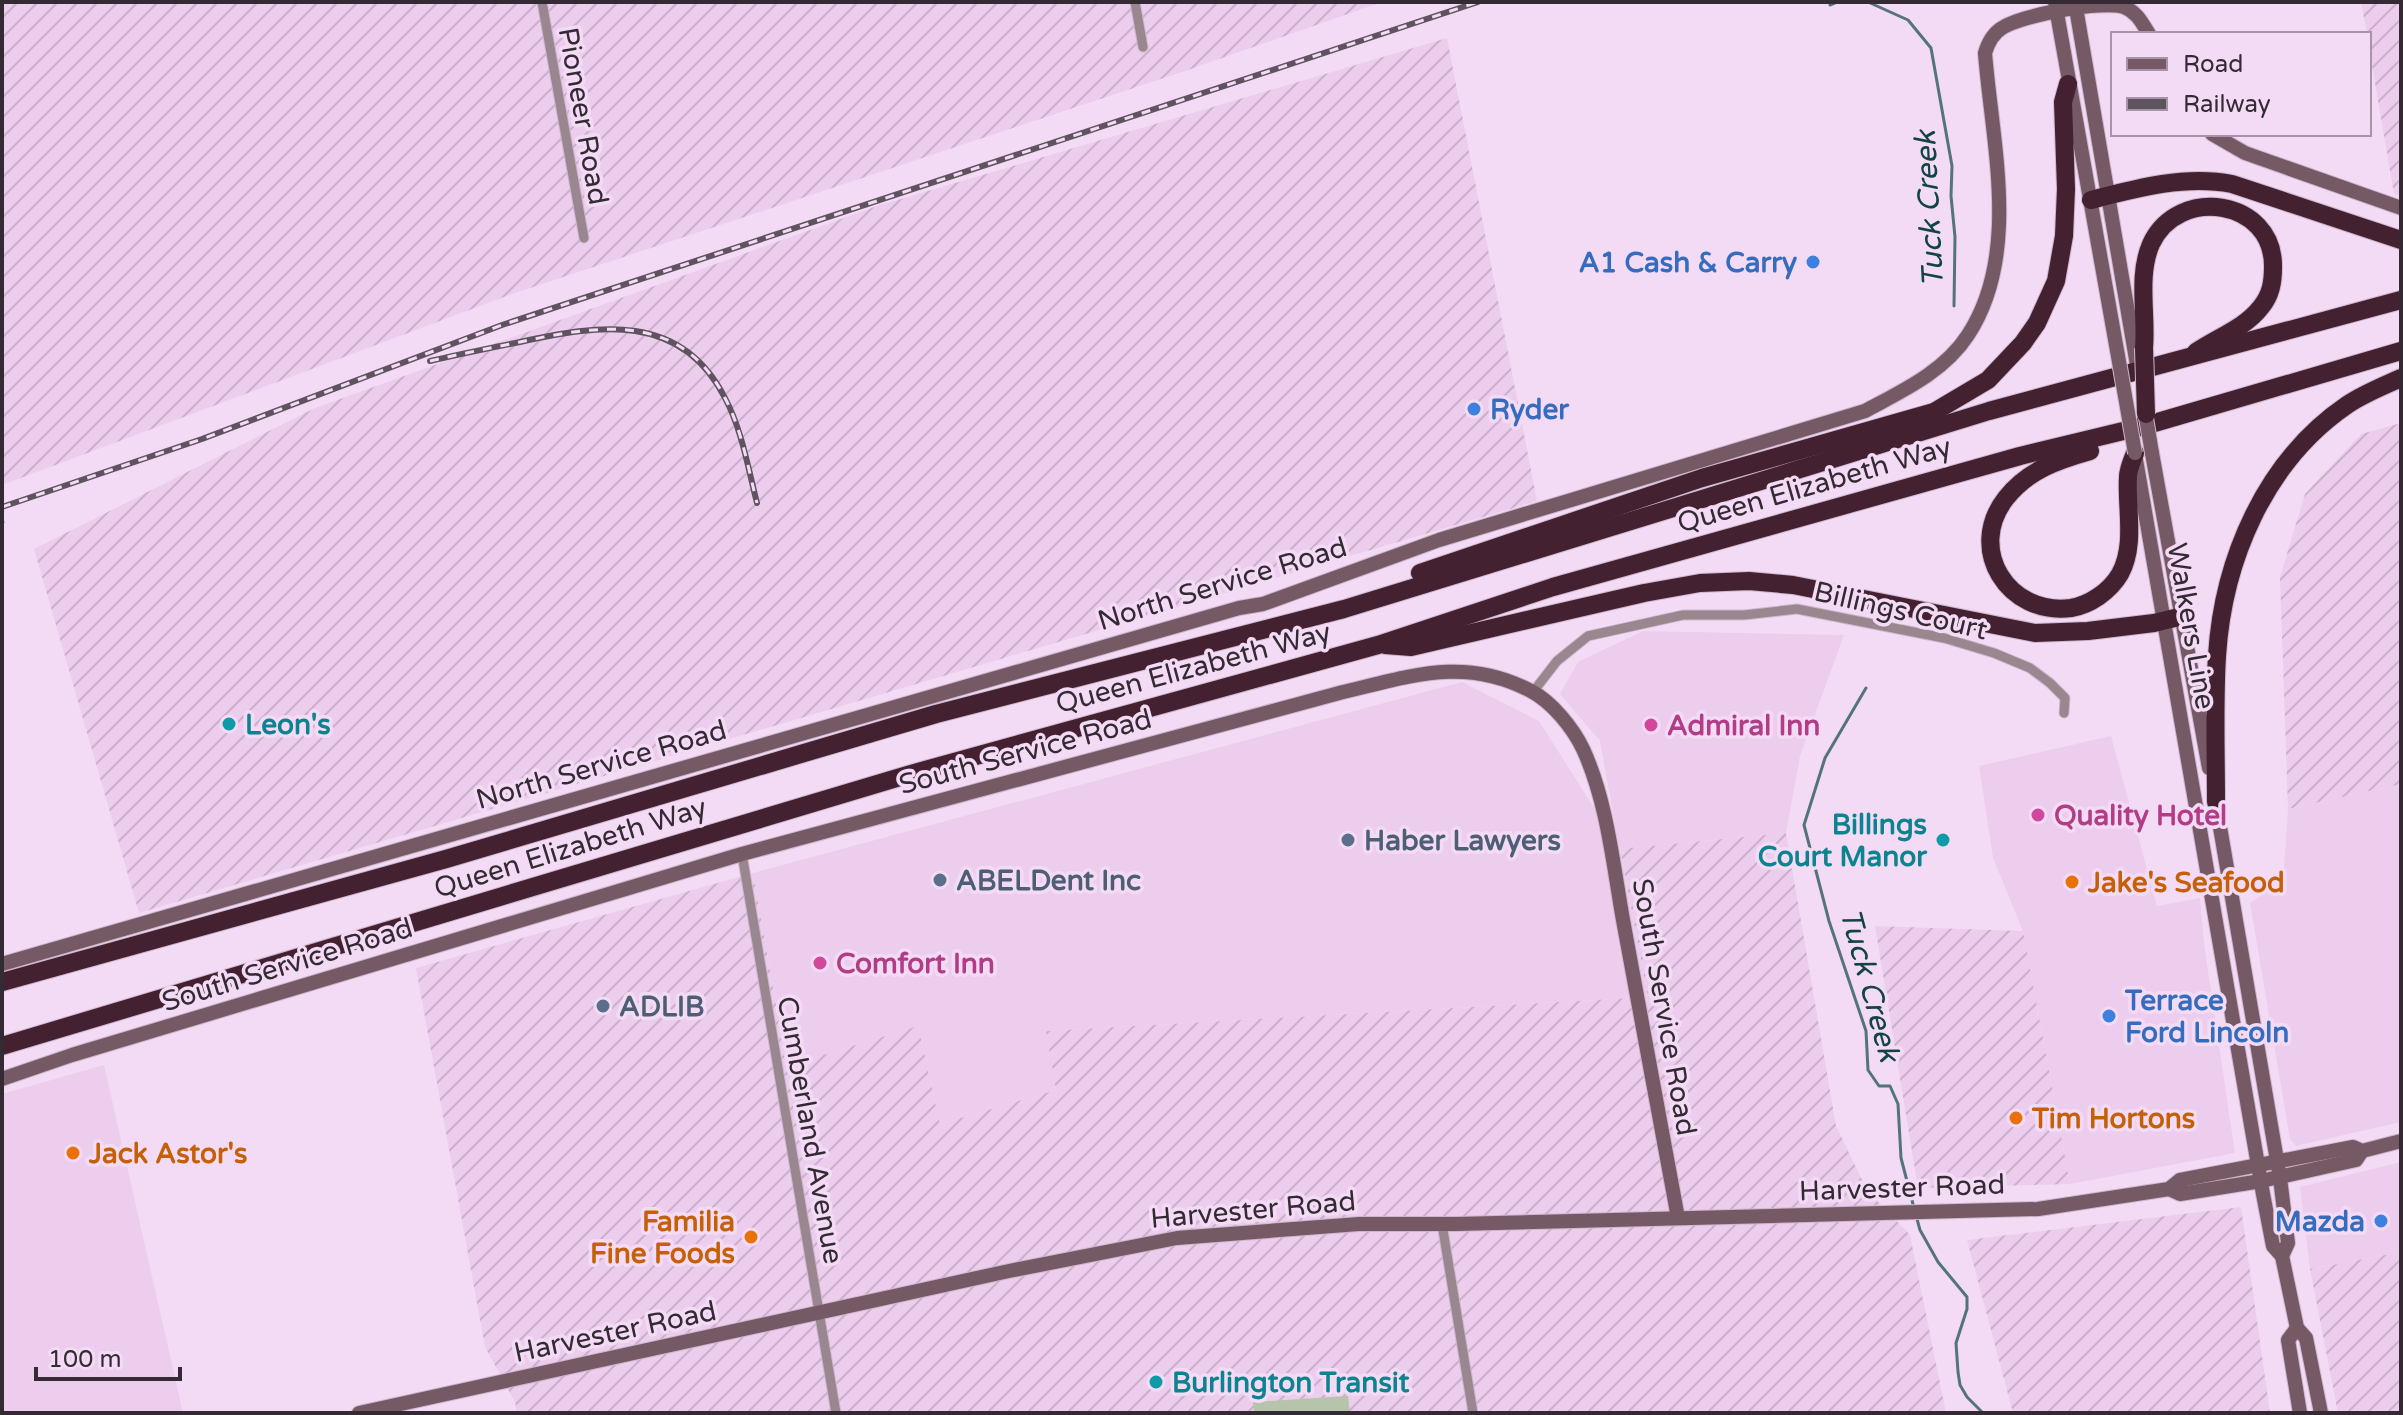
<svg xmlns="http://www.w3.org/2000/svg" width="2403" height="1415" viewBox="0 0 2403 1415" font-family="'Varela Round',sans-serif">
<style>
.built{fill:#eccded}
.industrial{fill:url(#industrial-furrows)}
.green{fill:#b6c4ab}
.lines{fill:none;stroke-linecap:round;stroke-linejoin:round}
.stream{stroke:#53747b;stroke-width:3}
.street-casing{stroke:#ceb8ce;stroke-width:11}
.secondary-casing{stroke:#ceb8ce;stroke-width:16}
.highway-casing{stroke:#ceb8ce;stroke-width:20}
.street{stroke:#9a868e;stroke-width:9}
.secondary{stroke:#755a65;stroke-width:14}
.highway{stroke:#432130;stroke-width:18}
.rail-casing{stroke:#605360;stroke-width:6}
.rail{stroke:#f4dbf5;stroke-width:3;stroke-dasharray:9;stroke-linecap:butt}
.secondary-bridge-casing{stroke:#ceb8ce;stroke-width:16;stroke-linecap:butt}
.highway-bridge-casing{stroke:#ceb8ce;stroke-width:20;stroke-linecap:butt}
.secondary-bridge{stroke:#755a65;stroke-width:14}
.highway-bridge{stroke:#432130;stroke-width:18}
.shop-dot{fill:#3f7fe0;stroke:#f4dbf5;stroke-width:3}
.culture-dot{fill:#0f9aa8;stroke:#f4dbf5;stroke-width:3}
.hotel-dot{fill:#d1479c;stroke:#f4dbf5;stroke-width:3}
.service-dot{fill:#5c6f8a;stroke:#f4dbf5;stroke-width:3}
.food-dot{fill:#e8710a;stroke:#f4dbf5;stroke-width:3}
.labels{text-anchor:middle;stroke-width:7;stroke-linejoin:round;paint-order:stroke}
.street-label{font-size:28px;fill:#342a34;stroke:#f4dbf5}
.shop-label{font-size:28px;font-weight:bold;fill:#366cbe;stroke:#f4dbf5;text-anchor:end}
.culture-label{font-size:28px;font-weight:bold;fill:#0d838f;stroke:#f4dbf5;text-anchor:start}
.hotel-label{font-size:28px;font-weight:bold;fill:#b23c85;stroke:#f4dbf5;text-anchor:start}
.service-label{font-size:28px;font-weight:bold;fill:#4e5e75;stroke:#f4dbf5;text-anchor:start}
.food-label{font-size:28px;font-weight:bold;fill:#c56008;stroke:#f4dbf5;text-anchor:start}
.water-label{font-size:30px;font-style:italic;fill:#114347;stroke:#f4dbf5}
</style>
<defs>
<pattern id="industrial-furrows" width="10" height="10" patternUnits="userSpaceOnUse" patternTransform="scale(2)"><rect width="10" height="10" fill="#eccded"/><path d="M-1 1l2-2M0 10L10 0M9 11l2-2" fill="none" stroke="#cbb0cc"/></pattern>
</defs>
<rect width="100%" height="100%" fill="#f4dbf5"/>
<g class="built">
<polygon points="1643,631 1844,635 1800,756 1786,833 1620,849 1648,997 1047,1031 1056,1090 940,1124 918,1026 787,1066 753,873 1462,682 1539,721 1619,847 1600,741 1560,694 1578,662"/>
<polygon points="2111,736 2157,906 2200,898 2204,944 2235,1153 2070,1184 2023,931 1993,858 1979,766"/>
<polygon points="2401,784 2401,1122 2296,1146 2290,1139 2250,903 2283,881 2288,809"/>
<polygon points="104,1065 183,1413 2,1413 2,1094"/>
<polygon points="2401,1162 2401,1252 2310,1269 2300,1187"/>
</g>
<g class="industrial">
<polygon points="2,2 1382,2 1185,71 515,293 2,485"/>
<polygon points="2361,2 2401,2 2401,196 2394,194 2369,48 2369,34 2367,34"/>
<polygon points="1447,38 1537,501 139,913 34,549 315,408 877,206"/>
<polygon points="2401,423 2401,784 2288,809 2280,577 2305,494 2361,434"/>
<polygon points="1786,833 1836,1126 1867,1190 1910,1235 1946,1413 517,1413 515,1402 485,1347 416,968 753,873 787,1066 918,1026 940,1124 1056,1090 1046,1031 1648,997 1620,849"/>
<polygon points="1875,926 2023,931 2070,1184 1918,1188"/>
<polygon points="2241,1207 2270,1413 2013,1413 1967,1240"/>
<polygon points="2401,1252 2401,1413 2338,1413 2310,1269"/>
</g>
<polygon class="green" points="1348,1396 1350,1413 1254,1413 1253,1402"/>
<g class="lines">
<g class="stream">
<polyline points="1830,2 1830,5 1837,2"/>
<polyline points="1868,2 1908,20 1931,48 1952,166 1951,196 1955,237 1954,306"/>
<polyline points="2,522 3,522"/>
<polyline points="1866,688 1825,758 1804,825 1829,921 1866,1031 1868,1070 1879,1086 1890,1086 1898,1104 1901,1158 1914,1208"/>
<polyline points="1917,1219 1920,1230 1938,1262 1967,1297 1967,1309 1956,1343 1958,1372 1960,1385 1967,1397 1983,1413"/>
</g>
<defs>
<g id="street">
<polyline points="542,2 584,238"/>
<polyline points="1135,2 1143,47"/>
<polyline points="1533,692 1557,661 1588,636 1683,615 1744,615 1797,609 1944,638 1994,653 2030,668 2050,683 2065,698 2064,713"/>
<polyline points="742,854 836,1413"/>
<polyline points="1442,1224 1473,1413"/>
</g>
<g id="secondary">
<polyline points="2055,2 2118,356"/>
<polyline points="2075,2 2137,365"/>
<polyline points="2212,134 2245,153 2401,208"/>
<polyline points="2152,453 2209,768"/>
<polyline points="2135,454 2263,1194 2273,1246 2282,1256 2297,1328 2306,1338 2321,1413"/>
<polyline points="2214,792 2280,1178 2288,1243 2282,1256"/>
<path d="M 2,964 L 1239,608 L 1263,604 L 1439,540 L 1865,411 C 1902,391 1944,372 1968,335 C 2021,254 1992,143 1985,53 C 1988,43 1992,34 2002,28 C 2022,15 2102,0 2124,7 C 2137,12 2142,23 2149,34"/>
<path d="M 2,1079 L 72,1055 L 742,854 L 1343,692 C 1411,676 1465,656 1531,691 C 1552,702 1573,728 1583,749 C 1607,801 1613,864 1623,920 C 1641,1019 1660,1119 1678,1218"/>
<polyline points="2169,1189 2180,1194 2261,1181 2356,1160 2362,1151"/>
<polyline points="2297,1328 2288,1340 2300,1413"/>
<polyline points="359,1413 1009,1271 1177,1238 1359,1224 1456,1224 2038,1209 2169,1189 2180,1180 2353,1147 2362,1151 2401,1141"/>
</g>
<g id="highway">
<path d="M 2091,200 C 2137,188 2185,175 2232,184 L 2401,240"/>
<path d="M 2144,348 C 2147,315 2137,276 2151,244 C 2178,185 2274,199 2273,267 C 2273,282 2271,295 2261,307 C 2245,328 2218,337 2196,352"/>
<path d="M 2090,451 C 2058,460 2028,470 2006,498 C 1966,549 2008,616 2071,608 C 2090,605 2110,591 2120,574 C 2136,545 2126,508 2128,477 C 2128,469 2132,461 2135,453"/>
<polyline points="1420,573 1702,478 1934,412 1988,380 2023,343 2037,323 2056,281 2064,236 2066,189 2063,102 2068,84"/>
<polyline points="1385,645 1411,647 1644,593 1700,583 1749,581 1793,585 2035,633 2088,631 2154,623 2183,616"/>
<path d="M 2216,802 C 2216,754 2214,705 2217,656 C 2223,560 2265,461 2347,405 C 2363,394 2383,386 2401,378"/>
<polyline points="2,982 446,859 936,714 1344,609 1989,411 2401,300"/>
<polyline points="2,1046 907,775 1378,645 1553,587 2020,456 2144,426 2401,351"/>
</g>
</defs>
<use href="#street" class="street-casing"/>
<use href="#secondary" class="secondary-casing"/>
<use href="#highway" class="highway-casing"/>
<use href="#street" class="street"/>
<use href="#secondary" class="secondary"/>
<use href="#highway" class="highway"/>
<defs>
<g id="rail">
<path d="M 430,361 C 460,354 490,348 520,342 C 598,325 681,311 725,398 C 742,430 748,468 757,503"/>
<polyline points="2,507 202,439 502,325 1478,2"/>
</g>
</defs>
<use href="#rail" class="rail-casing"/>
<use href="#rail" class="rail"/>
<defs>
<g id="secondary-bridge">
<polyline points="2118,356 2135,453"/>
<polyline points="2144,406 2152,453"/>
</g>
<polyline id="highway-bridge" points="2144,348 2146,414"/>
</defs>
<use href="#secondary-bridge" class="secondary-bridge-casing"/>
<use href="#highway-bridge" class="highway-bridge-casing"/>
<use href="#secondary-bridge" class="secondary-bridge"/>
<use href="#highway-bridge" class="highway-bridge"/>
</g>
<g class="shop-dot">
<circle cx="1813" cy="262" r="8"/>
<circle cx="1474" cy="409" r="8"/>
<circle cx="2109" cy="1016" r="8"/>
<circle cx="2381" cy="1221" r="8"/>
</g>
<g class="culture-dot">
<circle cx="229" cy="724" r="8"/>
<circle cx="1943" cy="840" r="8"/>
<circle cx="1156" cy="1382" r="8"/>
</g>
<g class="hotel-dot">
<circle cx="1651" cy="725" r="8"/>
<circle cx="2038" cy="815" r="8"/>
<circle cx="820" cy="963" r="8"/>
</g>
<g class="service-dot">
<circle cx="1348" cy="840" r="8"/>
<circle cx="940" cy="880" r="8"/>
<circle cx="603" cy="1006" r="8"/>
</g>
<g class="food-dot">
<circle cx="2072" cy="882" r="8"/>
<circle cx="2016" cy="1118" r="8"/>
<circle cx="73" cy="1153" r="8"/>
<circle cx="751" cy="1237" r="8"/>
</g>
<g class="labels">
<g class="street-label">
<text transform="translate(584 116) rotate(80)" y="10">Pioneer Road</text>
<text transform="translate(1814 484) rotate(-16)" y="10">Queen Elizabeth Way</text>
<text transform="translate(1222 583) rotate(-17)" y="10">North Service Road</text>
<text transform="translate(1901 610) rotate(13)" y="10">Billings Court</text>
<text transform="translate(2192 626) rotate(80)" y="10">Walkers Line</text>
<text transform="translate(1193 667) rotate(-15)" y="10">Queen Elizabeth Way</text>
<text transform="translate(1025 751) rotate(-15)" y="10">South Service Road</text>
<text transform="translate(601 764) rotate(-16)" y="10">North Service Road</text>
<text transform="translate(570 847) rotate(-17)" y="10">Queen Elizabeth Way</text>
<text transform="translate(287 964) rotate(-17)" y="10">South Service Road</text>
<text transform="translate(1665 1007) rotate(80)" y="10">South Service Road</text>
<text transform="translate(811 1130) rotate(80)" y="10">Cumberland Avenue</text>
<text transform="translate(1902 1187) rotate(-2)" y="10">Harvester Road</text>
<text transform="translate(1253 1209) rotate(-5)" y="10">Harvester Road</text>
<text transform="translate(615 1331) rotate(-12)" y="10">Harvester Road</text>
</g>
<g class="shop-label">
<text x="1797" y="272">A1 Cash &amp; Carry</text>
<text x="1490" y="419" text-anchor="start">Ryder</text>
<text x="2125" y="1010" text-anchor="start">Terrace<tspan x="2125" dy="32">Ford Lincoln</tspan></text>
<text x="2365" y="1231">Mazda</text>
</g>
<g class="culture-label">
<text x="245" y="734">Leon's</text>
<text x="1927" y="834" text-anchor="end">Billings<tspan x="1927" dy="32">Court Manor</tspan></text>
<text x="1172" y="1392">Burlington Transit</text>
</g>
<g class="hotel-label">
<text x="1667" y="735">Admiral Inn</text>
<text x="2054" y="825">Quality Hotel</text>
<text x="836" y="973">Comfort Inn</text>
</g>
<g class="service-label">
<text x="1364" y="850">Haber Lawyers</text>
<text x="956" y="890">ABELDent Inc</text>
<text x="619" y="1016">ADLIB</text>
</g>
<g class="food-label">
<text x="2088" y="892">Jake's Seafood</text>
<text x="2032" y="1128">Tim Hortons</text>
<text x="89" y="1163">Jack Astor's</text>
<text x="735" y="1231" text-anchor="end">Familia<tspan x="735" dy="32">Fine Foods</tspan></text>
</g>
<g class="water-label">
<text transform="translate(1929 209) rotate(-93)" y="10">Tuck Creek</text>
<text transform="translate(1870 985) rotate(75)" y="10">Tuck Creek</text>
</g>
</g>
<rect width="2403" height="1415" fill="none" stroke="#342a34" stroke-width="8"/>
<rect x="2111" y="32" width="260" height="104" fill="#f4dbf5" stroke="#a794a8" stroke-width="2"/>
<rect x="2127" y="58" width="40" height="12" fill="#755a65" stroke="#a794a8" stroke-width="2"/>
<text x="2183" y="72" font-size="24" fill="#342a34">Road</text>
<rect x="2127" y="98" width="40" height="12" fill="#605360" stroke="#a794a8" stroke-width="2"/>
<text x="2183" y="112" font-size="24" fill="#342a34">Railway</text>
<path d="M36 1367v12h144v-12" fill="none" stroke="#342a34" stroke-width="4"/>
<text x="48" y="1367" font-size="24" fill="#342a34" stroke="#f4dbf5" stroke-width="6" paint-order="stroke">100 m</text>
</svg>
